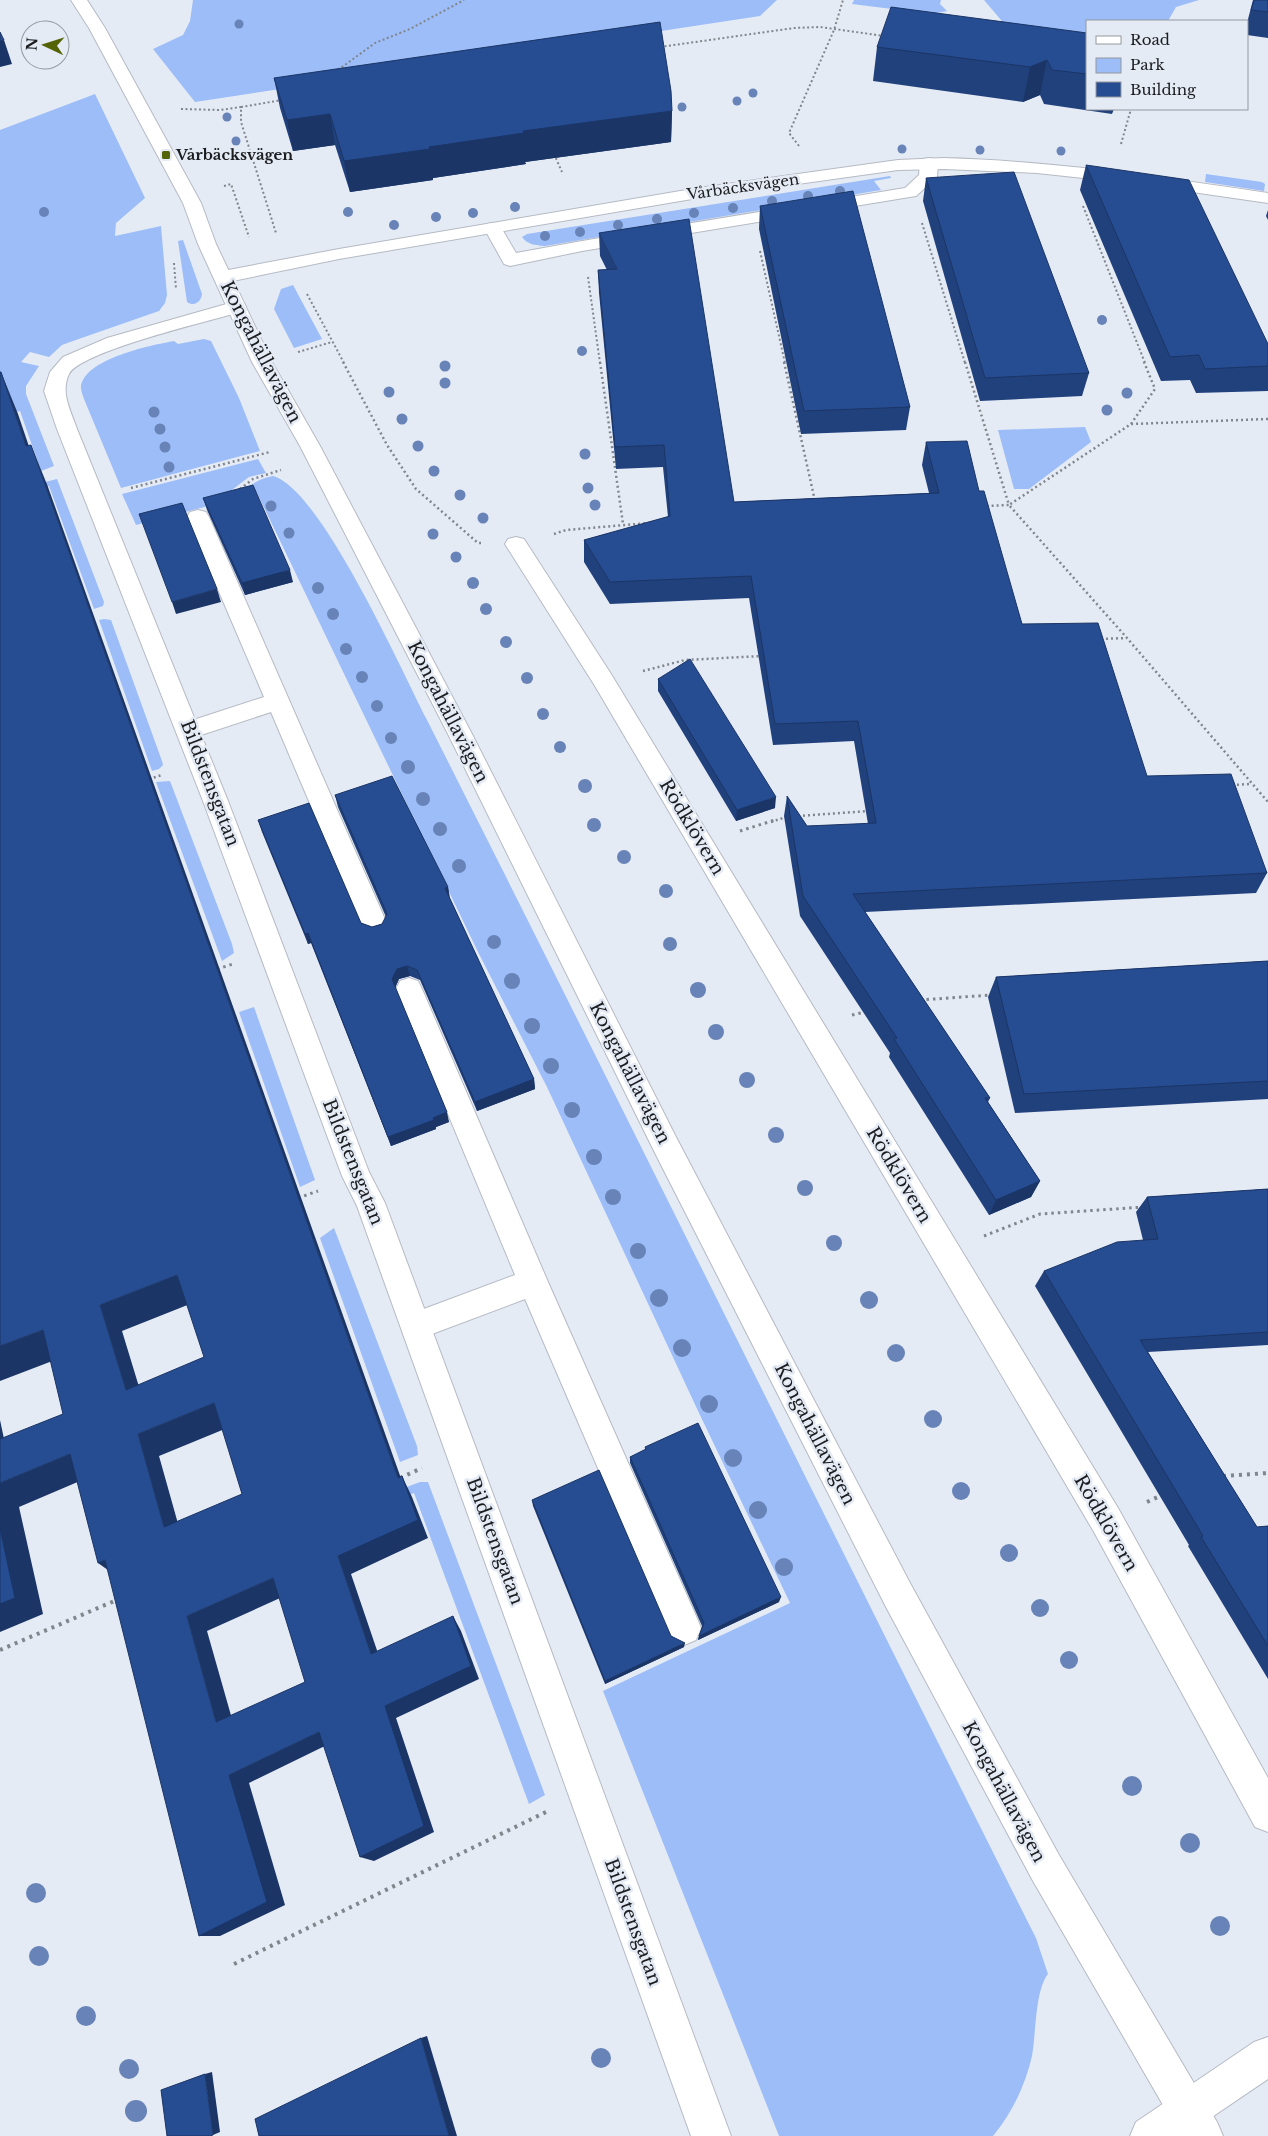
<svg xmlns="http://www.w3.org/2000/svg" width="1268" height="2136" viewBox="0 0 1268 2136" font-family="'Libre Baskerville',serif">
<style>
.green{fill:#9cbdf8}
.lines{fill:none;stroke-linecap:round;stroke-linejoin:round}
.service-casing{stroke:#b5bac4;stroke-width:2}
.minor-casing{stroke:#b5bac4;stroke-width:2}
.tertiary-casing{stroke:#b5bac4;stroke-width:2}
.path-far3{stroke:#81858c;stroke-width:2;stroke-dasharray:2 2.5;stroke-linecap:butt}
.path-far2{stroke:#81858c;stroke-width:2.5;stroke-dasharray:2 3;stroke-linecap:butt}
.path-far1{stroke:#81858c;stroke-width:3;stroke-dasharray:2.5 4;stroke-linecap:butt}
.path{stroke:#81858c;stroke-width:4;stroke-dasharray:3 5;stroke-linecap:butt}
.service{fill:#fff;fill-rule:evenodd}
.minor{fill:#fff;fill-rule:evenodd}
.tertiary{fill:#fff;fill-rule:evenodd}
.tree{fill:#6783b7}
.wall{fill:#21417d}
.shaded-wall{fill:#1b3566}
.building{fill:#264c91;stroke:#1b3566;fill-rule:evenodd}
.poi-dot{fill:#546306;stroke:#e5ebf5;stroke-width:2}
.labels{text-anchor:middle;stroke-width:5;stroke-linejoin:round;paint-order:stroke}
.far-poi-label{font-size:15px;font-weight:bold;fill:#1a1c1f;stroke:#e5ebf5;text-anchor:start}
.far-street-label{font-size:15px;fill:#1a1c1f;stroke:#e5ebf5}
.street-label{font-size:18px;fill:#1a1c1f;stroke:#e5ebf5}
</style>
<rect width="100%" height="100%" fill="#e5ebf5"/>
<g class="green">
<polygon points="193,0 777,0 760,16 195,102 153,49 183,35 190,21"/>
<polygon points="854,0 941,0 940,4 947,11 932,14 852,4"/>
<polygon points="984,0 1199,0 1176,7 1168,21 1087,21 1087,46 1012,33"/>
<polygon points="95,94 145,198 116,223 115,236 161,226 167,295 165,303 159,311 73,341 62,345 49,357 30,352 21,362 39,366 26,386 26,394 54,466 41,471 20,411 0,416 0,130"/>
<polygon points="1206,174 1262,182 1265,184 1264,191 1205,182"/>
<path d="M 890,176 L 891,178 L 874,181 L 881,190 L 545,246 C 535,245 528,245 522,237 L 527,234 Z"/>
<path d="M 183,240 L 202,294 C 201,302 194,307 187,302 L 178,241 Z"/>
<polygon points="293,285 322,339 294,348 274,309 281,289"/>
<path d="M 204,339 L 211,341 L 239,398 L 260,451 L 121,488 L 84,399 C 83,396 81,391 81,388 C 82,359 152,345 174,341 L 178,344 Z"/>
<polygon points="1085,427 1091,442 1029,489 1014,489 998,430"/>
<polygon points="258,459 266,473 249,477 212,505 136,525 122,494"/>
<path d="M 273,476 C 320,488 402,671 426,718 C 631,1124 832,1532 1036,1938 L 1048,1974 C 1035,1990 1036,2034 1032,2056 C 1025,2086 1012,2113 993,2136 L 779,2136 L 603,1691 L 790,1603 L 699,1413 L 547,1087 L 478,952 L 257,493 L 235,497 C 247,487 257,479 273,476 Z"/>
<polygon points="57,479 104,602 103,606 94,609 49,486 5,497 2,493"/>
<polygon points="104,619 111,620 162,761 163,765 159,769 152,771 99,620"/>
<polygon points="170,781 232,944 234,953 222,961 156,782"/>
<polygon points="254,1007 315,1180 300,1187 239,1012"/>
<polygon points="334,1228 417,1446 418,1455 400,1462 320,1238"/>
<polygon points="420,1482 428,1482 545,1795 529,1804 414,1493 339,1524 343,1511"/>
</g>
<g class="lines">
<defs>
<g id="service">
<polygon points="929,158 935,159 938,163 937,177 916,196 582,251 510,266 504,264 484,228 487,224 493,223 499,224 516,253 582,241 905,188 919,175 920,163 923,159"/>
<polygon points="198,510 206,512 209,517 388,926 384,933 375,936 366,933 362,926 271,712 189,739 181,736 177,730 181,724 264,697 187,517 190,512"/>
<polygon points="409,978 418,981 422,989 548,1282 696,1616 701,1628 696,1640 684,1645 672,1640 525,1299 416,1340 405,1336 401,1326 405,1316 515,1275 396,989 400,981"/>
</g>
<g id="minor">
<path d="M 944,158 C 1053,161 1160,177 1268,193 L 1268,203 L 1130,183 L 1037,173 L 944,169 L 898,170 L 698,198 L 339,259 L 223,283 L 216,281 L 214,277 L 216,273 L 223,271 L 339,249 L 698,188 L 898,160 Z"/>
<path d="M 237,301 L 244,303 L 246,307 L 244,311 C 213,320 81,351 69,374 C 60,393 71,411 77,429 L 228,801 L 369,1172 L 385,1203 L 731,2136 L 691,2136 L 357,1206 L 342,1176 L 203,801 L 57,429 L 44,391 L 50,372 L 63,357 L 107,338 Z"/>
<polygon points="516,537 524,539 611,674 1118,1508 1268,1778 1268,1832 1255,1827 1094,1532 595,686 505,544 508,539"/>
<polygon points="1268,2037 1268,2079 1184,2136 1130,2136 1136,2122 1254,2042"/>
</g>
<polygon id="tertiary" points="71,0 87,0 105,28 201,203 216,244 272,362 320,446 472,734 676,1137 910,1583 1059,1855 1217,2122 1223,2136 1181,2136 1033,1881 886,1607 656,1155 448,734 300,446 252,362 198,244 183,203 89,28"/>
</defs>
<use href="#service" class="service-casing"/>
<use href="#minor" class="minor-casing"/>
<use href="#tertiary" class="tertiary-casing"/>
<g class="path-far3">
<polyline points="660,47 794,28 820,27 884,36"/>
<polyline points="338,70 375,43 410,29 464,0"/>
<polyline points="241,107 282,100"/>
<polyline points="181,109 220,110 241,107 241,122 276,233"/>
<polyline points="1121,144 1131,109"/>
<polyline points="799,146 789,133 834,30 843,0"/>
<polyline points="554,154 562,172"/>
<polyline points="224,186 231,184 249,237"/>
<polyline points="1083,206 1145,363"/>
<polyline points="922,223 965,363"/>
<polyline points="760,251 785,363"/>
<polyline points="174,263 176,289"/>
<polyline points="588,277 600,363"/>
<polyline points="307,294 344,363"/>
<polyline points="298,352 332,342"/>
</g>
<g class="path-far2">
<polyline points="343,362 387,445 416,489 478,543 481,543"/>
<polyline points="600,362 623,524"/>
<polyline points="784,362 815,501"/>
<polyline points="965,362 1009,505 985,506"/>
<polyline points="1268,419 1131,424 1009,505 1127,638 1268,802"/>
<polyline points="1131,424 1155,389 1144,362"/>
<polyline points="131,488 270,452"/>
<polyline points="240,489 253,479 281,470"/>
<polyline points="554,534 566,530 649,523"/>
<polyline points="1101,639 1127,638"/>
<polyline points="643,671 685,660 763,656"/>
<polyline points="149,779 162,775"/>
<polyline points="1232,785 1251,784"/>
<polyline points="798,816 869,811"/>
<polyline points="771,822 786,817"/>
</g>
<g class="path-far1">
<polyline points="740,831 775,820"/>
<polyline points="217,969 233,964"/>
<polyline points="920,1000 991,995"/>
<polyline points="852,1015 865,1012"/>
<polyline points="298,1198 318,1191"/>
<polyline points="984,1236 1040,1214 1144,1207"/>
</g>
<g class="path">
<polyline points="1223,1476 1268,1473"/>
<polyline points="400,1478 422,1468"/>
<polyline points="1147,1502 1162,1495"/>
<polyline points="0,1650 119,1599"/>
<polyline points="234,1964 546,1812"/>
</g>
<use href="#service" class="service"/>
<use href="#minor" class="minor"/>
<use href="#tertiary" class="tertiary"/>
</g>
<g class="tree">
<circle cx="239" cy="24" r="4.5"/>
<circle cx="753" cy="93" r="4.5"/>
<circle cx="737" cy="101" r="4.5"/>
<circle cx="682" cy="107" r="4.5"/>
<circle cx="227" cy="117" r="4.5"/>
<circle cx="236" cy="141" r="4.5"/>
<circle cx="902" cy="149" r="4.5"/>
<circle cx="980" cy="150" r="4.5"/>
<circle cx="1061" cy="151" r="4.5"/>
<circle cx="237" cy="156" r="5"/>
<circle cx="840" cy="191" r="5"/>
<circle cx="808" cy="196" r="5"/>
<circle cx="772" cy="201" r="5"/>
<circle cx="515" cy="207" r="5"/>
<circle cx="733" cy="208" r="5"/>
<circle cx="44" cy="212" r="5"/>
<circle cx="348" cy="212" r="5"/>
<circle cx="473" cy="213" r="5"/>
<circle cx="694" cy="213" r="5"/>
<circle cx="436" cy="217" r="5"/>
<circle cx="657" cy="219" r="5"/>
<circle cx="394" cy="225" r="5"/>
<circle cx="618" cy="225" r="5"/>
<circle cx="580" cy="232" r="5"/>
<circle cx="545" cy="236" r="5"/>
<circle cx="1102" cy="320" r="5"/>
<circle cx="582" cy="351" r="5"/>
<circle cx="445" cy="366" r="5.5"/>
<circle cx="445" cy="383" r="5.5"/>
<circle cx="389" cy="392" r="5.5"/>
<circle cx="1127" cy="393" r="5.5"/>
<circle cx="1107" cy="410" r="5.5"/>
<circle cx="154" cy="412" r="5.5"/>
<circle cx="402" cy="419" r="5.5"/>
<circle cx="160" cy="429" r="5.5"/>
<circle cx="418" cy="446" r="5.5"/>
<circle cx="165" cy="447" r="5.5"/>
<circle cx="585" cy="454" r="5.5"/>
<circle cx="169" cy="467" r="5.5"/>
<circle cx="434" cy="471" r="5.5"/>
<circle cx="588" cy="488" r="5.5"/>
<circle cx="460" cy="495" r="5.5"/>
<circle cx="595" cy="505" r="5.5"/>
<circle cx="271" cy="506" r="5.5"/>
<circle cx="483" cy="518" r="5.5"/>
<circle cx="289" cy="533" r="5.5"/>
<circle cx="433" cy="534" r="5.5"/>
<circle cx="456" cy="557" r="5.5"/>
<circle cx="473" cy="583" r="6"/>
<circle cx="318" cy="588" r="6"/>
<circle cx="486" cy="609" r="6"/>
<circle cx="333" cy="614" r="6"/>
<circle cx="506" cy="642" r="6"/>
<circle cx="346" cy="649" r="6"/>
<circle cx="362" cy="677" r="6"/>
<circle cx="527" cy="678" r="6"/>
<circle cx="377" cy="706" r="6"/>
<circle cx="543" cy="714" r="6"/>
<circle cx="391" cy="738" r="6"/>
<circle cx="560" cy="747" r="6"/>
<circle cx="408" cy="767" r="7"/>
<circle cx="585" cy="786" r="7"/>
<circle cx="423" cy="799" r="7"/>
<circle cx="594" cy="825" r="7"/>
<circle cx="440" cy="829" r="7"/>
<circle cx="624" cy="857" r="7"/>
<circle cx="459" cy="866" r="7"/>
<circle cx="666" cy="891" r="7"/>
<circle cx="494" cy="942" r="7"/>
<circle cx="670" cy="944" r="7"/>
<circle cx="512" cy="981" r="8"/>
<circle cx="698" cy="990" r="8"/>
<circle cx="532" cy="1026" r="8"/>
<circle cx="716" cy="1032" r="8"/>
<circle cx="551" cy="1066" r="8"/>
<circle cx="747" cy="1080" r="8"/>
<circle cx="572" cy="1110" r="8"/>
<circle cx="776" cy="1135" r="8"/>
<circle cx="594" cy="1157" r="8"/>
<circle cx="805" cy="1188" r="8"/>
<circle cx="613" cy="1197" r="8"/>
<circle cx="834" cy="1243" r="8"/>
<circle cx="638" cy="1251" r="8"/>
<circle cx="659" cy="1298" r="9"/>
<circle cx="869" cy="1300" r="9"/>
<circle cx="682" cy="1348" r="9"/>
<circle cx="896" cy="1353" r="9"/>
<circle cx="709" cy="1404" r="9"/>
<circle cx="933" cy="1419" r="9"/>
<circle cx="733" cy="1458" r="9"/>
<circle cx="961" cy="1491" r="9"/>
<circle cx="758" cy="1510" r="9"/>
<circle cx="1009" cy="1553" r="9"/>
<circle cx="784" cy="1567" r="9"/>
<circle cx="1040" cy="1608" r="9"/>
<circle cx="1069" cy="1660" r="9"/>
<circle cx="1132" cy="1786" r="10"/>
<circle cx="1190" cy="1843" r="10"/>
<circle cx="36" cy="1893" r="10"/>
<circle cx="1220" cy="1926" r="10"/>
<circle cx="39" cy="1956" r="10"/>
<circle cx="86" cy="2016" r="10"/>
<circle cx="601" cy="2058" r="10"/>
<circle cx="129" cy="2069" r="10"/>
<circle cx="136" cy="2111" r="11"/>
</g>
<g class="wall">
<polygon points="1253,0 1268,0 1268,38 1247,35 1247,23"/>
<polygon points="1087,33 1087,109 1114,109 1112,114 1044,104 1040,95 1023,102 873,81 877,47"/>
<polygon points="274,78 672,111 671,142 525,162 526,164 433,178 433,180 350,192 335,145 293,151 280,108"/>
<polygon points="1086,165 1268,366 1268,391 1196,393 1190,380 1161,381 1080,190"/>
<polygon points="926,178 1089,373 1082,396 980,401 923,201"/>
<polygon points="760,206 910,407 906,430 801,434 759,229"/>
<polygon points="1268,210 1268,220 1266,216"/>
<polygon points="599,233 734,502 929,493 922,465 926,442 979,491 1022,624 1147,776 1267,873 1256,893 865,912 990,1098 988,1102 1040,1181 1031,1197 989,1215 889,1057 890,1053 800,916 784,816 787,796 807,826 868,824 854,741 773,745 749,598 610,604 584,562 584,540 668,517 663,467 616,469 599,293 598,270 607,270 600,256"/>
<polygon points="203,498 293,582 245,595 207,510"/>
<polygon points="658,679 775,808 736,821 658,691"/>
<polygon points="335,795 448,887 449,897 534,1079 535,1089 477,1111 420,980 410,976 399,979 395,988 449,1122 436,1127 436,1129 391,1146 311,943 308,944 262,832 258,820 361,923 372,927 382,924 386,917 338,807"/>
<polygon points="1268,961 1268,1099 1015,1113 988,997 996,977"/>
<polygon points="1268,1189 1268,1345 1148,1352 1257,1527 1268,1526 1268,1679 1188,1546 1189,1545 1035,1286 1044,1271 1143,1240 1136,1212 1147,1197"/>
<polygon points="645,1447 779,1602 698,1640 702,1626 630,1463 630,1457 645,1450"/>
<polygon points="532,1500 671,1636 684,1647 605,1684 533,1506"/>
</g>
<g class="shaded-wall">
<polygon points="4,40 12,64 0,67 0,41"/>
<polygon points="1047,60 1040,95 1023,102 1030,67"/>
<polygon points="672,111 671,142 525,162 526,164 433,178 433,180 350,192 344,161 523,131"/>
<polygon points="330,114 335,145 293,151 287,120"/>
<polygon points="1,372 18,414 43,488 26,446"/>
<polygon points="31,445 48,487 408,1498 398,1478"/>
<polygon points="290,570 293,582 245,595 242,583"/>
<polygon points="217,589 221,602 176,614 172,602"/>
<polygon points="776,797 775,808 736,821 737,810"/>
<polygon points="448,887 450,898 445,888"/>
<polygon points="308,933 311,943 308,944 305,934"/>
<polygon points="407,966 410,976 399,979 394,990 392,979 397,969"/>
<polygon points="534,1079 535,1089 477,1111 475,1102"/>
<polygon points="447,1112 449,1122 436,1127 436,1129 391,1146 388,1137"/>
<polygon points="1040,1181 1031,1197 989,1215 996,1200"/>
<polygon points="177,1275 195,1302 122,1331 147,1413 126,1390 100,1305"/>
<polygon points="43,1330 68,1355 0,1381 0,1346"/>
<polygon points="214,1403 232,1426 159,1456 184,1545 164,1527 138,1434"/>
<polygon points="0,1420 10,1467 0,1460"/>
<polygon points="70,1454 94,1475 19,1507 43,1614 0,1632 0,1483"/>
<polygon points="402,1476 412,1497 428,1538 351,1574 383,1668 371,1654 338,1556"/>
<polygon points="105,1560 122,1580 98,1563"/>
<polygon points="273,1578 289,1594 207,1631 236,1733 216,1722 187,1616"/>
<polygon points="781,1597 779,1602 698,1640 699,1636"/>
<polygon points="453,1616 461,1631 479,1679 396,1718 434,1832 374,1861 360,1857 385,1706"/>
<polygon points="685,1643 684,1647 605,1684 605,1681"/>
<polygon points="319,1732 333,1742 249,1783 285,1905 220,1936 199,1936 229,1775"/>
<polygon points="427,2036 457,2136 449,2136 421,2038"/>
<polygon points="212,2072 220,2132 213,2135 205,2074"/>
</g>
<g class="building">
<polygon points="1254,0 1268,0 1268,12 1251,10"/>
<polygon points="891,7 1087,33 1087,74 1052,70 1047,60 1030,67 877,47"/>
<polygon points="660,22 671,91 672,111 523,131 524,133 429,147 430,149 344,161 330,114 287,120 274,78"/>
<polygon points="0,32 4,40 0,41"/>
<polygon points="1086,165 1189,180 1268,344 1268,366 1205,369 1199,355 1170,357"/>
<polygon points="1014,172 1089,373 985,378 926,178"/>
<polygon points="853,191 910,407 804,411 760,206"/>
<polygon points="689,219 734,502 939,493 926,442 967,441 979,491 984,491 1022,624 1098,623 1147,776 1231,774 1267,873 853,894 990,1098 985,1098 1040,1181 996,1200 894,1039 897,1038 803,896 787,796 807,826 876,823 858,721 775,724 751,576 610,582 584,540 670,516 664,445 615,447 598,270 617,269 599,233"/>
<path d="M 0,372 L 1,372 L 26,446 L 31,445 L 398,1478 L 402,1476 L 418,1520 L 338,1556 L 371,1654 L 453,1616 L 471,1666 L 385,1706 L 424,1826 L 360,1857 L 319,1732 L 229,1775 L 267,1902 L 199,1936 L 105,1560 L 98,1563 L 70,1454 L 0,1483 L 0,1439 L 63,1414 L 43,1330 L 0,1346 ZM 177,1275 L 204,1357 L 126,1390 L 100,1305 ZM 214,1403 L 242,1494 L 164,1527 L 138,1434 ZM 273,1578 L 305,1682 L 216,1722 L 187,1616 Z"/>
<polygon points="253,485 290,570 242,583 203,498"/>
<polygon points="182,503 217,589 172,602 139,514"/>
<polygon points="690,659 776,797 737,810 658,679"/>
<polygon points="392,776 448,887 445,888 534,1079 475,1102 417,970 407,966 397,969 392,979 447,1112 433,1118 434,1120 388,1137 308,933 305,934 258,820 309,803 361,923 372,927 382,924 387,914 335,795"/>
<polygon points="1268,961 1268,1081 1024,1094 996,977"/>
<polygon points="1268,1189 1268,1332 1140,1340 1257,1527 1268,1526 1268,1646 1201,1537 1203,1536 1044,1271 1117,1242 1158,1239 1147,1197"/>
<polygon points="698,1423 781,1597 699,1636 704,1623 630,1457 646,1449 645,1447"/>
<polygon points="599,1470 671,1636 685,1643 605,1681 532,1500"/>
<polygon points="0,1528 15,1598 0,1604"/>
<polygon points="421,2038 449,2136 259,2136 255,2119"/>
<polygon points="205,2074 213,2135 210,2136 167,2136 161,2090"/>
</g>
<rect class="poi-dot" x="161" y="150" width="10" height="10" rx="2.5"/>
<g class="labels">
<g class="far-poi-label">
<text x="176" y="160">Vårbäcksvägen</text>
</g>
<g class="far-street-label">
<text transform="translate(743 187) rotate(-8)" y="5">Vårbäcksvägen</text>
</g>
<g class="street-label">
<text transform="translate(261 352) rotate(63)" y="6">Kongahällavägen</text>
<text transform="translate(448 712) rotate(63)" y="6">Kongahällavägen</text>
<text transform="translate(210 783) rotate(69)" y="6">Bildstensgatan</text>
<text transform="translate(692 827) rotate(59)" y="6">Rödklövern</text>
<text transform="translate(630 1073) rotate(63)" y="6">Kongahällavägen</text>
<text transform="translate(353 1162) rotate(68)" y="6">Bildstensgatan</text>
<text transform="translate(899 1175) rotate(59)" y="6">Rödklövern</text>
<text transform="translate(815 1434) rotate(63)" y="6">Kongahällavägen</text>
<text transform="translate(1106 1523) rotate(60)" y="6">Rödklövern</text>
<text transform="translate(495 1541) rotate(70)" y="6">Bildstensgatan</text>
<text transform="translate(1004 1792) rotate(62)" y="6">Kongahällavägen</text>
<text transform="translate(633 1922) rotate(70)" y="6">Bildstensgatan</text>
</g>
</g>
<rect x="1086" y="20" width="162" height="90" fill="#e5ebf5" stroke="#94989f"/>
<rect x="1096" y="36" width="25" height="8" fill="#ffffff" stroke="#94989f"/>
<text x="1130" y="45" font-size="15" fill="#1a1c1f">Road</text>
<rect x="1096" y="58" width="25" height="15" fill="#9cbdf8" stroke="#94989f"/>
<text x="1130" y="70" font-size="15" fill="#1a1c1f">Park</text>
<rect x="1096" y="82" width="25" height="15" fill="#264c91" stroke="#94989f"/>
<text x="1130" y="95" font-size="15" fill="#1a1c1f">Building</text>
<g transform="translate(45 45) rotate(274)"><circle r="24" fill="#e5ebf5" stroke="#94989f"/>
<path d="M0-4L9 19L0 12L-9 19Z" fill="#546306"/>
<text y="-8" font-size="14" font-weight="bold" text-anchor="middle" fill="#1a1c1f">N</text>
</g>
</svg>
